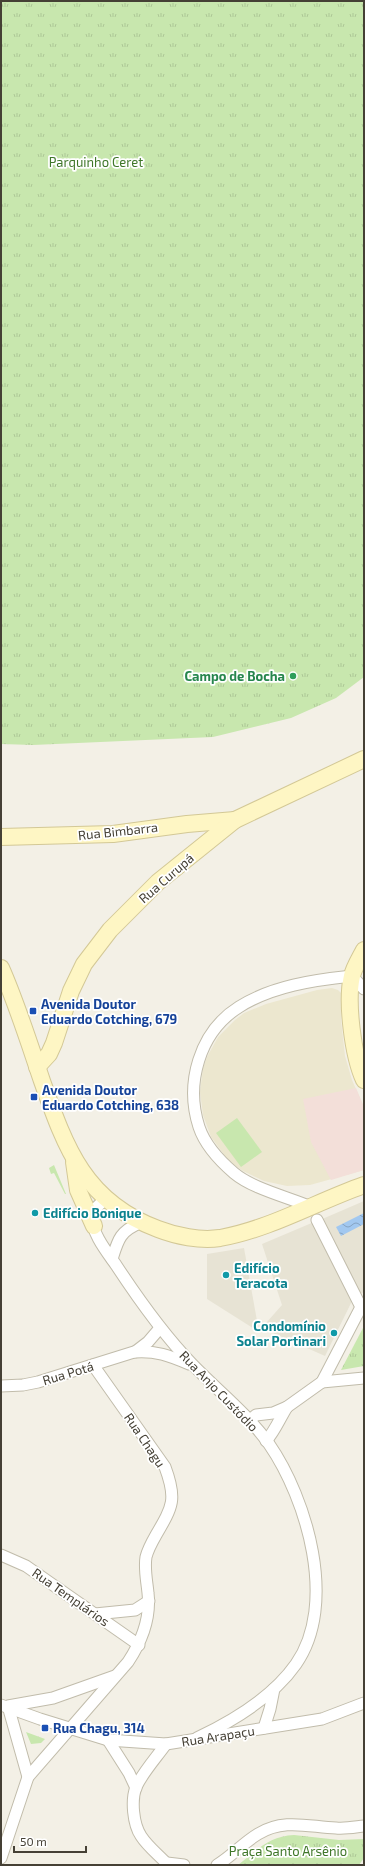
<svg xmlns="http://www.w3.org/2000/svg" width="365" height="1866" viewBox="0 0 365 1866" font-family="'Exo 2',sans-serif">
<style>
.residential{fill:#e7e3d4}
.education{fill:#ece7cf}
.medical{fill:#f3dfd9}
.green{fill:#c8e7ae}
.park{fill:url(#park-tufts)}
.water{fill:url(#water-waves)}
.lines{fill:none;stroke-linecap:round;stroke-linejoin:round}
.street-casing{stroke:#c1bcab;stroke-width:13}
.secondary-casing{stroke:#d3c896;stroke-width:18}
.street{stroke:#fff;stroke-width:11}
.secondary{stroke:#fef6c4;stroke-width:16}
.leisure-dot{fill:#2e9e5b;stroke:#fff;stroke-width:1.5}
.transit-dot{fill:#1a4fb4;stroke:#fff;stroke-width:1.5}
.culture-dot{fill:#0f9aa8;stroke:#fff;stroke-width:1.5}
.labels{text-anchor:middle;stroke-width:3.5;stroke-linejoin:round;paint-order:stroke}
.park-label{font-size:13px;fill:#3f7729;stroke:#fff}
.leisure-label{font-size:13px;font-weight:bold;fill:#27864d;stroke:#fff;text-anchor:end}
.street-label{font-size:13px;fill:#454035;stroke:#fff}
.transit-label{font-size:13px;font-weight:bold;fill:#164399;stroke:#fff;text-anchor:start}
.culture-label{font-size:13px;font-weight:bold;fill:#0d838f;stroke:#fff;text-anchor:start}
</style>
<defs>
<pattern id="park-tufts" width="24" height="20" patternUnits="userSpaceOnUse"><rect width="24" height="20" fill="#c8e7ae"/><path d="M3 7l-1-3M5 7V3M7 7l1-3M15 17l-1-3M17 17v-4M19 17l1-3" fill="none" stroke="#adc796"/></pattern>
<pattern id="water-waves" width="16" height="10" patternUnits="userSpaceOnUse"><rect width="16" height="10" fill="#a2c8f0"/><path d="M0 5q4-4 8 0t8 0" fill="none" stroke="#86a4c3"/></pattern>
</defs>
<rect width="100%" height="100%" fill="#f3f0e6"/>
<g class="residential">
<polygon points="364,1201 364,1292 358,1295 320,1220"/>
<polygon points="314,1222 353,1299 325,1356 264,1329 259,1331 282,1305 262,1244"/>
<polygon points="244,1248 259,1332 207,1299 207,1254"/>
</g>
<polygon class="education" points="332,988 338,990 342,994 341,1020 345,1056 352,1080 364,1107 364,1170 310,1185 287,1186 264,1181 243,1171 233,1164 225,1156 211,1137 203,1115 200,1092 203,1068 207,1057 218,1037 235,1020 244,1013 266,1004 317,990"/>
<polygon class="medical" points="356,1088 364,1107 364,1170 331,1180 311,1142 303,1099"/>
<g class="green">
<polygon points="237,1118 262,1152 241,1167 216,1133"/>
<polygon points="54,1165 66,1194 65,1194 54,1173 51,1174 49,1168"/>
</g>
<g class="park">
<polygon points="1,1 364,1 364,677 336,698 291,718 213,737 33,745 1,744"/>
<polygon points="364,1326 364,1366 341,1370"/>
<polygon points="26,1732 45,1739 41,1743 31,1744"/>
<path d="M 294,1835 L 339,1840 L 364,1839 L 364,1858 L 359,1865 L 238,1865 C 256,1851 269,1836 294,1835 Z"/>
</g>
<polygon class="water" points="364,1213 364,1224 341,1236 336,1227"/>
<g class="lines">
<defs>
<g id="street">
<path d="M 106,1199 C 100,1204 92,1209 92,1217 C 92,1234 107,1252 116,1265 C 139,1300 163,1334 192,1364 C 218,1391 247,1413 269,1444 C 307,1499 338,1604 296,1664 C 273,1697 233,1721 197,1738"/>
<path d="M 311,1207 C 288,1197 253,1189 234,1173 C 220,1161 205,1145 199,1127 C 185,1084 199,1032 239,1007 C 272,986 314,980 352,976 L 364,989"/>
<polyline points="317,1220 361,1307"/>
<path d="M 112,1259 C 118,1240 120,1231 140,1223"/>
<polyline points="135,1352 148,1342 160,1328"/>
<polyline points="322,1382 364,1378"/>
<path d="M 1,1386 L 23,1385 L 38,1382 L 134,1352 C 155,1350 170,1356 189,1364"/>
<polyline points="250,1420 256,1415 273,1413 287,1407 322,1382 361,1307 364,1307"/>
<path d="M 266,1441 C 275,1431 280,1418 287,1407"/>
<polyline points="1,1555 26,1566 139,1645"/>
<polyline points="95,1614 135,1610 149,1601"/>
<polyline points="1,1705 40,1719 108,1740 166,1744 322,1719 364,1703"/>
<polyline points="264,1728 270,1709 274,1689"/>
<polyline points="108,1740 129,1773 136,1788"/>
<path d="M 166,1744 C 156,1758 143,1772 136,1787 C 131,1800 133,1824 141,1836 C 148,1847 159,1855 168,1865"/>
<polyline points="28,1777 8,1706 53,1698 115,1676"/>
<path d="M 1,1858 L 28,1777 L 128,1662 C 142,1641 151,1619 148,1593 C 147,1582 144,1569 146,1557 C 148,1549 152,1542 156,1535 C 173,1506 177,1499 165,1467 L 93,1365"/>
<polyline points="167,1863 184,1865"/>
<path d="M 217,1865 C 232,1856 243,1843 258,1834 C 284,1818 309,1827 336,1828 C 345,1829 355,1827 364,1826"/>
</g>
<g id="secondary">
<polyline points="1,837 113,834 187,824 235,820"/>
<path d="M 364,950 C 360,958 354,967 352,976 C 346,1002 353,1056 364,1080"/>
<path d="M 1,968 C 17,1004 29,1043 42,1081 C 66,1149 85,1202 158,1229 C 176,1236 200,1241 220,1238 C 270,1229 316,1202 364,1185"/>
<polyline points="37,1067 49,1054 54,1043 71,991 84,964 110,930 158,882 235,820 364,759"/>
<polyline points="74,1162 78,1190 94,1226"/>
</g>
</defs>
<use href="#street" class="street-casing"/>
<use href="#secondary" class="secondary-casing"/>
<use href="#street" class="street"/>
<use href="#secondary" class="secondary"/>
</g>
<circle class="leisure-dot" cx="293" cy="676" r="4"/>
<g class="transit-dot">
<rect x="29" y="1007" width="8" height="8" rx="2"/>
<rect x="30" y="1093" width="8" height="8" rx="2"/>
<rect x="41" y="1724" width="8" height="8" rx="2"/>
</g>
<g class="culture-dot">
<circle cx="35" cy="1213" r="4"/>
<circle cx="226" cy="1275" r="4"/>
<circle cx="334" cy="1333" r="4"/>
</g>
<g class="labels">
<g class="park-label">
<text x="96" y="167">Parquinho Ceret</text>
<text x="288" y="1856">Praça Santo Arsênio</text>
</g>
<g class="leisure-label">
<text x="285" y="681">Campo de Bocha</text>
</g>
<g class="street-label">
<text transform="translate(118 831) rotate(-6)" y="5">Rua Bimbarra</text>
<text transform="translate(166 878) rotate(-41)" y="5">Rua Curupá</text>
<text transform="translate(68 1373) rotate(-17)" y="5">Rua Potá</text>
<text transform="translate(219 1391) rotate(46)" y="5">Rua Anjo Custódio</text>
<text transform="translate(145 1440) rotate(56)" y="5">Rua Chagu</text>
<text transform="translate(71 1597) rotate(35)" y="5">Rua Templários</text>
<text transform="translate(218 1736) rotate(-9)" y="5">Rua Arapaçu</text>
</g>
<g class="transit-label">
<text x="41" y="1009">Avenida Doutor<tspan x="41" dy="15">Eduardo Cotching, 679</tspan></text>
<text x="42" y="1095">Avenida Doutor<tspan x="42" dy="15">Eduardo Cotching, 638</tspan></text>
<text x="53" y="1733">Rua Chagu, 314</text>
</g>
<g class="culture-label">
<text x="43" y="1218">Edifício Bonique</text>
<text x="234" y="1273">Edifício<tspan x="234" dy="15">Teracota</tspan></text>
<text x="326" y="1331" text-anchor="end">Condomínio<tspan x="326" dy="15">Solar Portinari</tspan></text>
</g>
</g>
<rect width="365" height="1866" fill="none" stroke="#454035" stroke-width="4"/>
<path d="M14 1846v6h72v-6" fill="none" stroke="#454035" stroke-width="2"/>
<text x="20" y="1846" font-size="12" fill="#454035" stroke="#ffffff" stroke-width="3" paint-order="stroke">50 m</text>
</svg>
